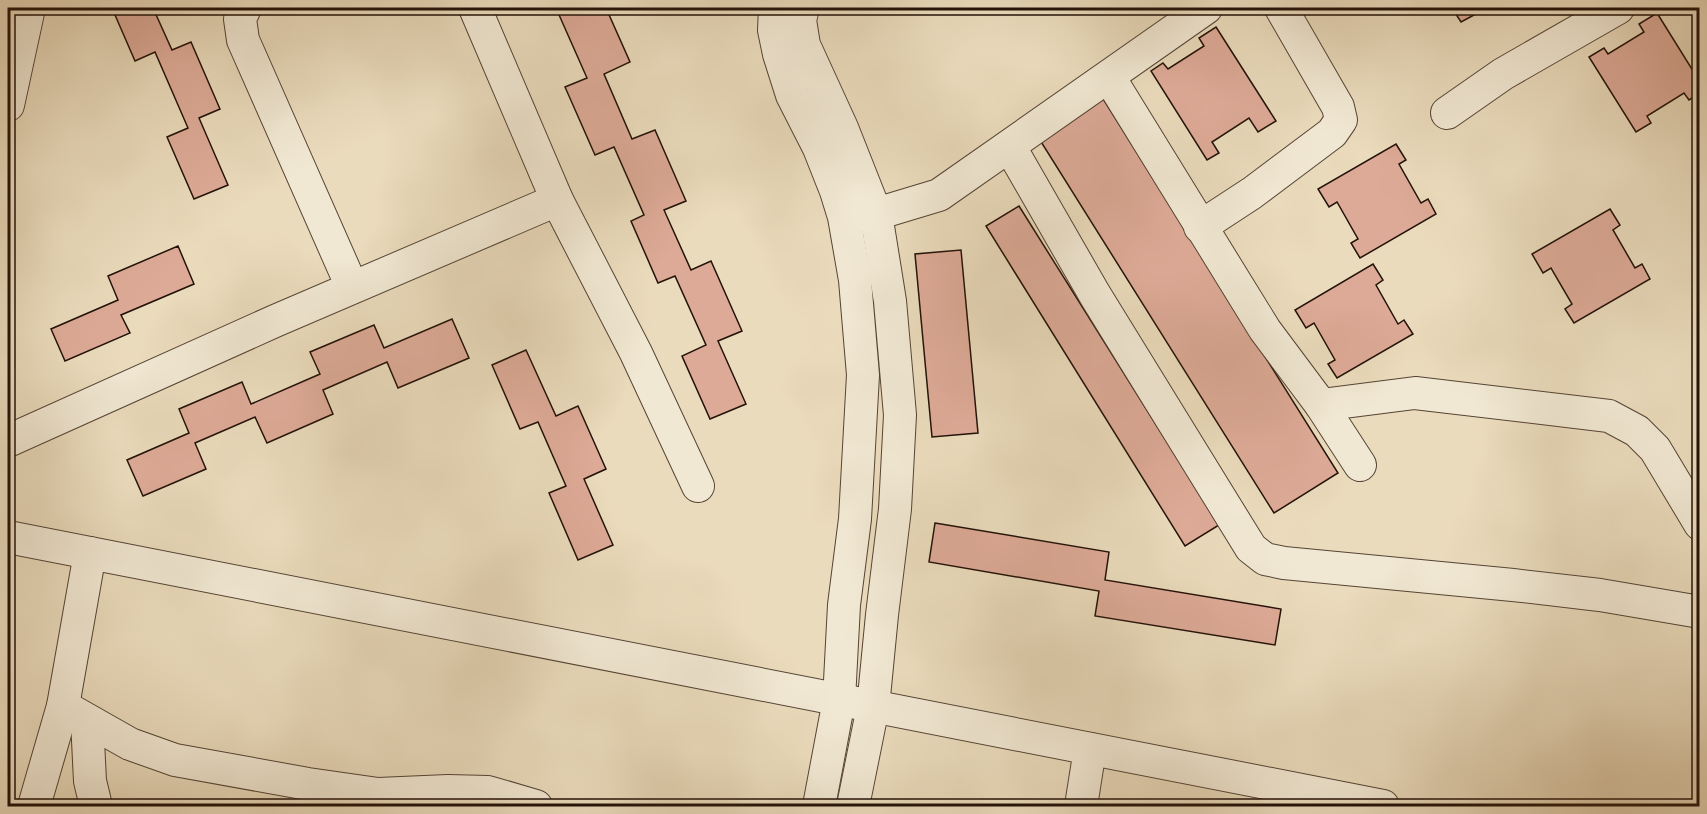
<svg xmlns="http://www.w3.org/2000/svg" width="1707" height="814" viewBox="0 0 1707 814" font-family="'Libre Caslon Text',serif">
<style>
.building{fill:#ddaa97;stroke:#231208;stroke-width:1.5}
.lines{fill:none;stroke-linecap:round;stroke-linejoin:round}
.minor-casing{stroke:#554435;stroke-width:34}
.minor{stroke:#f1e8d3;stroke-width:32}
</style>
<rect width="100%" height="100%" fill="#eadbbc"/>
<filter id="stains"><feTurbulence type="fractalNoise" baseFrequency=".00333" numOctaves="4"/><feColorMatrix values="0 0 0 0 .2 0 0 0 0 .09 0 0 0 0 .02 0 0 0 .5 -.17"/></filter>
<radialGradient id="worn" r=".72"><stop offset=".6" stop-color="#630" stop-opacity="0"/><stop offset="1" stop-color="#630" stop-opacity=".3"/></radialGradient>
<g class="building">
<polygon points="112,8 153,8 172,50 191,42 220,109 199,118 228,185 194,199 167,137 188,128 155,52 135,61"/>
<polygon points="556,8 606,8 630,62 604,74 632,139 655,130 686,201 664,210 691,270 711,261 742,331 718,341 746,404 710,419 682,356 706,345 675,276 658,283 631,221 644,215 614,147 595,155 565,87 587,78"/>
<polygon points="1452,8 1487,8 1461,22"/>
<polygon points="1657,13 1700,82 1700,93 1689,100 1684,93 1647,116 1651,123 1636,132 1589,57 1604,48 1608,54 1644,32 1639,24"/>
<polygon points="1216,27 1276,121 1258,132 1249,118 1212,142 1219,153 1207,160 1151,71 1163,63 1168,69 1204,46 1199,38"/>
<polygon points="1102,97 1338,473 1274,513 1038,137"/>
<polygon points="1396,144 1406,160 1399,164 1421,203 1428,199 1436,214 1360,258 1351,243 1358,239 1337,202 1329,207 1318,189"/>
<polygon points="1019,206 1219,525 1185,546 986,226"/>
<polygon points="1610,209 1620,225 1613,230 1635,268 1642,264 1650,279 1574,323 1565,309 1572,304 1551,268 1543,273 1532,254"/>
<polygon points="178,246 194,284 121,315 130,333 65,361 51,329 118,300 108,276"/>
<polygon points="961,250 978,433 932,437 915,254"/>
<polygon points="1373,264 1383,280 1376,285 1398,324 1404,320 1413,334 1337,378 1328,364 1335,360 1314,323 1306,328 1295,310"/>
<polygon points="452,319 469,358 398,388 387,362 323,390 333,414 267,443 255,417 195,443 206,469 143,496 127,460 189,433 179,409 242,382 251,404 320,374 310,352 374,325 384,348"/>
<polygon points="526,350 556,416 578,406 606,469 584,479 613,545 578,560 549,493 566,486 538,422 520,429 492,365"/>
<polygon points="935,523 1109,552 1105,580 1281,609 1275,645 1095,616 1099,591 929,562"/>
</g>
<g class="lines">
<defs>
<g id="minor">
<polyline points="245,8 240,19 243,40 352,287"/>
<polyline points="475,8 557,200 636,353 698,486"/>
<polyline points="775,8 774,30 779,54 792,95 819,148 836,191 844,217 855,280 863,375 855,519 844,605 839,700 819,806"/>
<polyline points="803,8 800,20 804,45 842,128 876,214 890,301 900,415 895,509 882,615 873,707 853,806"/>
<polyline points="1109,77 1265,330 1321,405 1360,465"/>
<polyline points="8,105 29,8"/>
<polyline points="1447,113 1503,74 1618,8"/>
<polyline points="1010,147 1095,295 1251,548 1265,559 1284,563 1513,585 1600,595 1700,612"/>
<polyline points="855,216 876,214 939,195 1206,8"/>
<polyline points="1200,227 1252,193 1332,133 1341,120 1338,107 1281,8"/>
<polyline points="1321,405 1415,393 1609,416 1637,431 1655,449 1700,524"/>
<polyline points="8,441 275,321 557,200"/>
<polyline points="8,537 1383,806"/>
<polyline points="63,706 90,553"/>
<polyline points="87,720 90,781 96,806"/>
<polyline points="34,806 63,706 130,744 175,760 308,784 378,794 448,791 488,792 536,806"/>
<polyline points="1081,806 1090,749"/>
</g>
</defs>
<use href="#minor" class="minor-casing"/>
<use href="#minor" class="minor"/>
</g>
<rect width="1707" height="814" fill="none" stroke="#eadbbc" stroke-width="30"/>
<rect x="9" y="9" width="1689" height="796" fill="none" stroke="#231208" stroke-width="3"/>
<rect x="15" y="15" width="1677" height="784" fill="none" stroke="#231208" stroke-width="1.5"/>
<rect width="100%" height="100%" filter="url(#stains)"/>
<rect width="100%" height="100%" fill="url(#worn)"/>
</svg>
